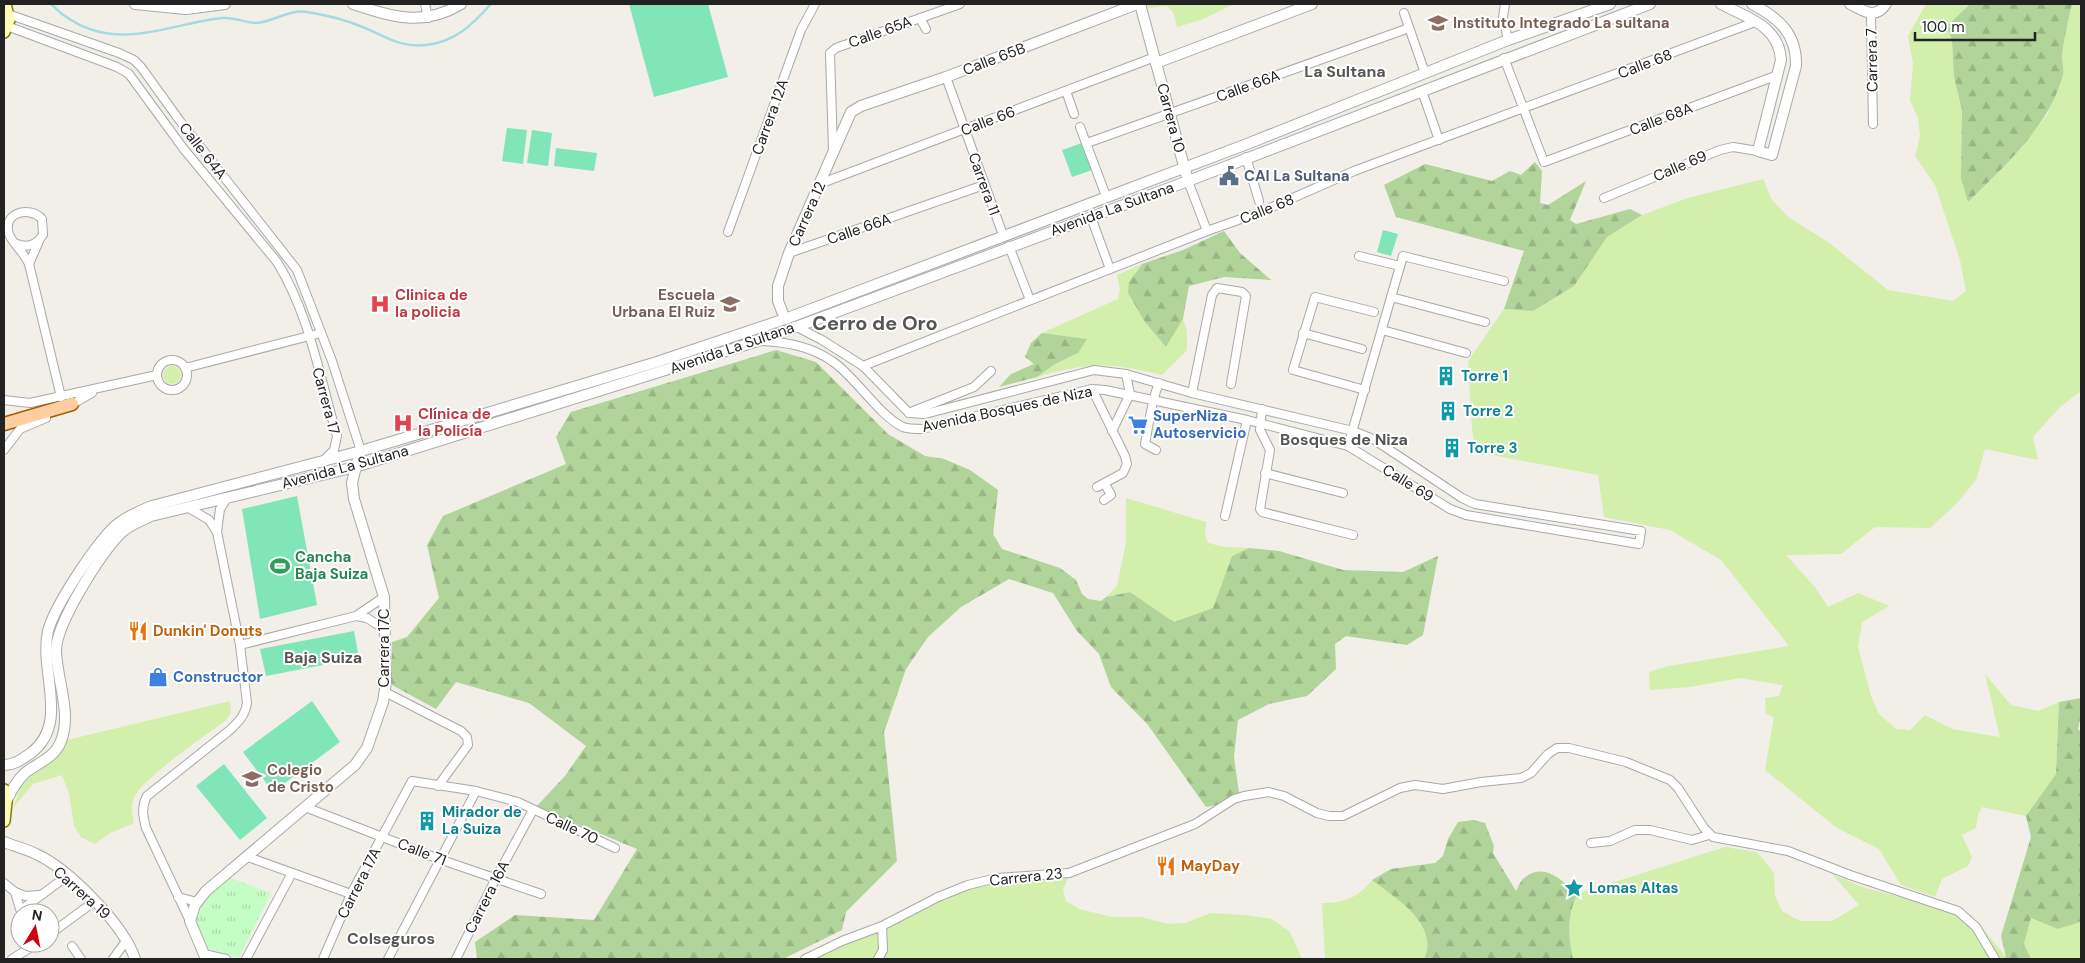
<svg xmlns="http://www.w3.org/2000/svg" width="2085" height="963" viewBox="0 0 2085 963" font-family="'DM Sans',sans-serif">
<style>
.grass{fill:#d2efab}
.forest{fill:url(#forest-firs)}
.park{fill:url(#park-tufts)}
.pitch{fill:#81e6b7}
.lines{fill:none;stroke-linecap:round;stroke-linejoin:round}
.stream{stroke:#a6dae3;stroke-width:2.5}
.minor-casing{stroke:#a9a9a9;stroke-width:10}
.tertiary-casing{stroke:#a9a9a9;stroke-width:12}
.secondary-casing{stroke:#7e8100;stroke-width:14}
.primary-casing{stroke:#9f5e00;stroke-width:15}
.minor{stroke:#fff;stroke-width:8}
.tertiary{stroke:#fff;stroke-width:10}
.secondary{stroke:#fefcba;stroke-width:11}
.primary{stroke:#ffcea0;stroke-width:12}
.labels{text-anchor:middle;stroke-width:4;stroke-linejoin:round;paint-order:stroke}
.education-label{font-size:15px;font-weight:bold;fill:#785e54;stroke:#fff;text-anchor:start}
.street-label{font-size:15px;fill:#222;stroke:#fff}
.service-label{font-size:15px;font-weight:bold;fill:#4e5e75;stroke:#fff;text-anchor:start}
.health-label{font-size:15px;font-weight:bold;fill:#be3a42;stroke:#fff;text-anchor:start}
.culture-label{font-size:15px;font-weight:bold;fill:#0d838f;stroke:#fff;text-anchor:start}
.shop-label{font-size:15px;font-weight:bold;fill:#366cbe;stroke:#fff;text-anchor:start}
.leisure-label{font-size:15px;font-weight:bold;fill:#27864d;stroke:#fff;text-anchor:start}
.food-label{font-size:15px;font-weight:bold;fill:#c56008;stroke:#fff;text-anchor:start}
.neighbourhood-label{font-size:16px;font-weight:bold;fill:#555;stroke:#fff}
.district-label{font-size:20px;font-weight:bold;fill:#555;stroke:#fff}
</style>
<defs>
<pattern id="forest-firs" width="22" height="20" patternUnits="userSpaceOnUse" patternTransform="scale(1.25)"><rect width="22" height="20" fill="#b0d49a"/><path d="M5 1l3.5 6h-7zM16 11l3.5 6h-7z" fill="#97b684"/></pattern>
<pattern id="park-tufts" width="24" height="20" patternUnits="userSpaceOnUse" patternTransform="scale(1.25)"><rect width="24" height="20" fill="#c4fec4"/><path d="M3 7l-1-3M5 7V3M7 7l1-3M15 17l-1-3M17 17v-4M19 17l1-3" fill="none" stroke="#a8d9a8"/></pattern>
</defs>
<rect width="100%" height="100%" fill="#f2eee8"/>
<g class="grass">
<polygon points="1146,4 1234,4 1201,20 1177,27 1173,12 1167,6 1148,8"/>
<polygon points="1926,4 1970,4 1947,26 1952,41 1954,77 1962,110 1961,178 1989,181 2023,146 2047,115 2063,73 2062,59 2065,35 2072,4 2081,4 2081,391 2060,407 2033,437 2038,460 1985,449 1976,480 1957,503 1930,528 1875,527 1841,554 1786,555 1815,587 1828,607 1858,593 1889,606 1862,622 1858,647 1871,696 1879,714 1896,729 1910,730 1925,715 1952,729 2000,737 1985,674 2011,705 2038,711 2059,702 2056,774 2026,816 1982,807 1978,815 1976,828 1962,835 1972,857 1968,866 1942,879 1935,897 1901,885 1879,849 1837,828 1765,770 1774,717 1766,714 1765,698 1779,696 1783,685 1740,678 1689,687 1650,690 1649,672 1669,666 1789,646 1721,560 1670,530 1604,517 1598,475 1476,452 1472,428 1468,361 1504,309 1533,311 1574,286 1607,237 1642,215 1688,198 1763,179 1772,200 1788,217 1828,242 1888,290 1953,301 1966,291 1960,260 1935,185 1915,156 1920,136 1918,118 1910,100 1913,64 1908,36"/>
<path d="M 1142,264 L 1135,272 L 1166,347 L 1183,319 L 1187,331 L 1187,350 L 1162,375 C 1109,362 1089,362 1037,377 L 1055,364 L 1078,353 L 1086,339 L 1042,333 L 1118,299 L 1120,290 L 1117,275 Z"/>
<circle cx="172" cy="375" r="9"/>
<polygon points="1126,498 1206,522 1205,535 1208,543 1225,547 1249,548 1232,556 1213,608 1174,622 1130,592 1106,597 1117,586 1126,543"/>
<path d="M 230,701 L 231,713 L 225,721 C 207,734 142,779 135,796 C 130,806 132,813 134,823 L 110,833 L 95,844 L 81,837 L 74,826 L 69,793 L 62,775 L 33,784 L 13,808 L 21,786 L 38,769 L 55,760 L 67,740 Z"/>
<path d="M 1725,847 L 1757,852 L 1774,873 L 1775,896 L 1782,911 L 1800,921 L 1832,921 L 1859,905 L 1832,874 L 1865,888 L 1950,910 L 1975,922 L 1985,931 L 2006,957 L 2002,959 L 1573,959 C 1568,935 1567,917 1577,894 Z"/>
<polygon points="1069,876 1063,890 1066,901 1079,909 1112,917 1141,917 1168,924 1185,923 1211,913 1245,915 1272,919 1290,932 1302,959 813,959 842,943 967,888 999,880"/>
<path d="M 1372,880 C 1395,898 1440,924 1424,959 L 1325,959 L 1322,903 C 1344,903 1358,898 1372,880 Z"/>
<polygon points="2031,918 2058,929 2081,922 2081,959 2031,959 2024,944"/>
</g>
<g class="forest">
<path d="M 1970,4 L 2072,4 C 2068,21 2064,38 2062,56 C 2062,62 2064,69 2063,75 C 2048,128 2006,164 1968,202 L 1961,178 L 1962,110 L 1954,77 L 1952,41 L 1947,26 Z"/>
<polygon points="1535,162 1542,171 1540,203 1548,205 1586,181 1570,220 1576,224 1630,209 1642,215 1607,237 1574,286 1533,311 1504,309 1524,251 1396,217 1384,185 1425,164 1492,181 1510,171 1521,175"/>
<polygon points="1224,231 1240,253 1271,280 1224,277 1189,286 1183,319 1166,347 1145,322 1128,293 1129,282 1142,264 1183,250"/>
<polygon points="1042,333 1087,339 1078,353 1055,364 1037,377 999,387 1011,374 1034,364 1025,357 1031,343"/>
<polygon points="776,350 816,362 888,434 925,456 944,459 970,470 998,490 993,534 1002,549 1060,568 1076,580 1082,594 1088,599 1101,601 1106,597 1130,592 1174,622 1213,608 1232,556 1249,548 1279,551 1343,570 1403,572 1438,556 1423,635 1407,645 1346,636 1335,644 1336,669 1307,696 1269,704 1238,720 1234,757 1240,800 1206,807 1148,725 1111,687 1099,654 1077,631 1053,593 1009,579 961,607 928,637 906,669 884,732 897,861 846,912 842,930 783,959 477,959 475,942 515,915 594,920 637,849 536,807 565,776 586,746 529,703 456,682 436,709 392,685 392,642 407,637 439,598 427,545 443,516 566,464 556,437 571,412"/>
<polygon points="2081,698 2081,715 2078,729 2081,732 2081,922 2058,929 2031,918 2024,944 2031,959 2002,959 2006,957 2001,936 2031,837 2026,816 2056,774 2059,702"/>
<path d="M 1473,820 L 1485,823 L 1494,846 L 1493,853 L 1516,891 C 1518,888 1520,881 1524,878 C 1544,861 1563,881 1577,894 C 1567,917 1568,935 1573,959 L 1424,959 C 1440,924 1395,898 1372,880 L 1391,869 L 1435,863 L 1443,856 L 1448,839 L 1458,822 Z"/>
</g>
<path class="park" d="M 228,877 L 271,893 L 239,958 L 209,949 C 184,913 201,902 228,877 Z"/>
<g class="pitch">
<polygon points="629,4 708,4 728,77 654,97"/>
<polygon points="507,128 527,130 523,164 502,161"/>
<polygon points="532,130 552,133 548,166 527,163"/>
<polygon points="1085,142 1095,169 1072,177 1062,150"/>
<polygon points="556,148 597,153 594,171 554,166"/>
<polygon points="1383,230 1398,234 1391,256 1377,252"/>
<polygon points="297,496 317,605 260,619 242,509"/>
<polygon points="354,631 359,658 266,676 260,649"/>
<polygon points="312,701 340,742 273,792 243,752"/>
<polygon points="224,764 267,818 240,840 196,786"/>
</g>
<g class="lines">
<path class="stream" d="M 51,4 C 56,8 60,13 65,16 C 116,53 168,24 222,18 C 236,17 245,23 256,23 C 274,22 288,9 307,12 C 326,15 347,20 365,28 C 387,37 401,48 426,45 C 455,42 472,25 491,4"/>
<defs>
<g id="minor">
<polyline points="425,4 428,18"/>
<polyline points="1505,4 1503,17 1508,40"/>
<polyline points="1404,13 1425,73"/>
<polyline points="8,14 119,53 134,60 141,67 180,121 297,270 332,361 361,451"/>
<polyline points="1871,15 1873,124"/>
<polyline points="920,18 926,29"/>
<path d="M 7,26 L 117,67 L 129,74 L 183,148 L 277,262 C 309,313 320,378 337,436 L 334,450 L 325,459"/>
<polyline points="1504,58 1544,162 1778,75"/>
<polyline points="946,77 1003,235"/>
<polyline points="1066,91 1074,114"/>
<polyline points="1422,91 1439,140"/>
<polyline points="1080,127 1106,196"/>
<polyline points="1087,143 1409,28"/>
<polyline points="833,150 830,53 836,48 960,4"/>
<polyline points="1246,157 1259,201"/>
<polyline points="1188,181 1207,231"/>
<polyline points="822,183 1155,57"/>
<polyline points="1604,198 1720,150 1733,147 1758,151"/>
<polyline points="1091,217 1110,269"/>
<polyline points="728,232 801,30 815,4"/>
<path d="M 17,244 C 28,248 36,245 43,235 L 42,219 C 29,205 2,213 9,234 C 12,243 24,252 29,264 L 61,397"/>
<polyline points="1009,246 1030,300"/>
<polyline points="789,253 984,185"/>
<polyline points="1359,256 1400,266"/>
<polyline points="29,264 39,241"/>
<polyline points="1391,297 1485,322"/>
<polyline points="795,326 822,340 863,366 909,413"/>
<polyline points="1382,330 1466,353"/>
<polyline points="1303,333 1362,349"/>
<path d="M 763,341 C 786,342 812,347 832,361 C 856,377 879,416 903,427 C 908,429 915,429 922,429 L 1092,389 L 1105,390 L 1247,420 L 1348,446 L 1450,509 L 1466,515 L 1639,544 L 1641,531 L 1475,504 L 1462,498 L 1373,439 L 1353,431 L 1192,393 L 1126,374 L 1094,370 L 925,414 L 909,413"/>
<circle cx="172" cy="375" r="15"/>
<polyline points="863,366 1207,231 1261,212 1354,171 1755,22"/>
<polyline points="185,368 321,333"/>
<polyline points="1092,389 1125,456 1127,464 1123,473 1097,487"/>
<polyline points="1365,390 1293,370 1315,297 1374,312"/>
<polyline points="1192,393 1212,295 1217,288 1242,292 1246,296 1231,384"/>
<polyline points="4,400 30,403 157,375"/>
<polyline points="69,406 92,393"/>
<polyline points="1262,409 1260,430 1270,450 1260,509 1262,512 1353,535"/>
<polyline points="911,412 974,387 991,371"/>
<polyline points="1112,431 1130,394 1126,374"/>
<polyline points="1348,446 1403,256 1504,281"/>
<polyline points="4,450 20,429 46,418"/>
<path d="M 1156,450 L 1145,444 C 1149,424 1151,402 1159,383"/>
<polyline points="1265,473 1343,493"/>
<polyline points="1104,500 1111,495 1105,484"/>
<polyline points="189,508 209,520 217,532"/>
<polyline points="1225,516 1247,420"/>
<polyline points="356,616 367,618 386,630"/>
<polyline points="240,645 356,616 384,597"/>
<polyline points="385,692 461,731 467,737 468,745 438,786"/>
<polyline points="305,807 439,859 541,894"/>
<polyline points="1591,843 1610,841 1635,830 1650,830 1692,840 1709,835"/>
<polyline points="248,857 351,894"/>
<polyline points="4,883 15,892 21,912"/>
<polyline points="15,892 25,896 39,895"/>
<polyline points="178,897 197,902"/>
<polyline points="21,910 67,876"/>
<path d="M 190,921 L 146,828 C 143,816 141,807 147,796 L 230,730 C 239,721 245,716 247,703 L 240,645 L 217,532 L 220,509 L 227,498"/>
<polyline points="50,934 95,901"/>
<polyline points="72,946 81,959"/>
<polyline points="204,954 226,959"/>
<polyline points="12,959 38,943"/>
<polyline points="113,959 126,941"/>
<polyline points="246,959 292,873"/>
<polyline points="323,959 351,894 412,781 476,791 518,802 615,848"/>
<polyline points="388,959 476,791"/>
<polyline points="456,959 496,878 533,810"/>
<polyline points="805,959 842,941 882,926 938,897 968,885 997,878 1069,873 1195,824 1234,799 1244,796 1269,792 1284,796 1317,813 1329,816 1343,816 1400,788 1415,785 1443,789 1481,782 1521,778 1531,773 1548,754 1557,748 1569,748 1626,762 1670,780 1678,788 1704,828 1713,837 1788,851 1850,875 1958,911 1976,927 1995,959"/>
<polyline points="878,959 883,950 882,926"/>
</g>
<g id="tertiary">
<polyline points="135,4 186,9 225,4"/>
<path d="M 353,4 C 393,17 423,27 461,4"/>
<polyline points="1140,4 1188,181"/>
<path d="M 1721,4 C 1748,18 1779,26 1781,60 L 1758,151 L 1772,155 L 1796,66 C 1797,34 1779,18 1752,4"/>
<path d="M 1850,4 C 1864,11 1875,20 1886,4"/>
<polyline points="1156,63 1312,4"/>
<polyline points="785,319 778,301 778,286 789,253 851,112 861,106 946,77 1137,4"/>
<path d="M 4,765 C 15,765 22,759 31,753 C 70,723 39,672 48,631 C 55,605 95,545 115,526 C 126,517 139,511 152,506 L 361,451 L 657,362 L 785,319 L 1247,144 L 1508,40 L 1610,4"/>
<path d="M 6,802 C 11,791 16,781 25,773 C 37,763 55,758 61,741 C 72,713 57,681 56,651 C 56,623 101,553 121,533 C 129,525 141,521 151,516 L 355,467 L 761,340 L 1188,181 L 1650,4"/>
<path d="M 4,842 C 14,846 26,849 36,854 C 69,869 124,925 135,959"/>
<polyline points="206,959 190,921 195,905 206,891 355,765 367,748 383,702 386,682 384,597 354,499 352,483 357,462"/>
</g>
<g id="secondary">
<polyline points="4,32 9,20 5,4"/>
<polyline points="4,790 6,802 4,821"/>
</g>
<polyline id="primary" points="4,424 72,404"/>
</defs>
<use href="#minor" class="minor-casing"/>
<use href="#tertiary" class="tertiary-casing"/>
<use href="#secondary" class="secondary-casing"/>
<use href="#primary" class="primary-casing"/>
<use href="#minor" class="minor"/>
<use href="#tertiary" class="tertiary"/>
<use href="#secondary" class="secondary"/>
<use href="#primary" class="primary"/>
</g>
<defs>
<symbol id="school-bare" viewBox="-9 -9 18 18"><path d="M0-5L7-2L0 1L-7-2ZM-4 1L0 2.5L4 1V4Q0 6-4 4Z" fill="#8d6e63" stroke="#fff" stroke-width="2.5" paint-order="stroke"/></symbol>
<symbol id="civic-bare" viewBox="-9 -9 18 18"><path d="M-.6-6.5H3V-4.5H.6V-3L4-1V1h2V6H-6V1h2V-1L-.6-3ZM-1.2 2.5V6h2.4V2.5Z" fill="#5c6f8a" stroke="#fff" stroke-width="2.5" paint-order="stroke"/></symbol>
<symbol id="hospital-bare" viewBox="-9 -9 18 18"><path d="M-5-5h3v3.5h4V-5h3V5h-3V1.5h-4V5h-3Z" fill="#e0444e" stroke="#fff" stroke-width="2.5" paint-order="stroke"/></symbol>
<symbol id="building-bare" viewBox="-9 -9 18 18"><path d="M-4-6H4V6H1V3H-1V6H-4ZM-2.5-4.3h1.7v1.8h-1.7ZM.8-4.3h1.7v1.8H.8ZM-2.5-1h1.7V.8h-1.7ZM.8-1h1.7V.8H.8Z" fill="#0f9aa8" stroke="#fff" stroke-width="2.5" paint-order="stroke"/></symbol>
<symbol id="supermarket-bare" viewBox="-9 -9 18 18"><path d="M-6-5.5h2.5l.6 2H6L4.5 2H-2.5L-4.4-4H-6ZM-1.5 3.2a1.3 1.3 0 1 0 .1 0ZM3 3.2a1.3 1.3 0 1 0 .1 0Z" fill="#3f7fe0" stroke="#fff" stroke-width="2.5" paint-order="stroke"/></symbol>
<symbol id="stadium-bare" viewBox="-9 -9 18 18"><path d="M0-5a6.5 5 0 1 0 0 10a6.5 5 0 1 0 0-10ZM-3.5-1.8h7v3.6h-7Z" fill="#2e9e5b" stroke="#fff" stroke-width="2.5" paint-order="stroke"/></symbol>
<symbol id="restaurant-bare" viewBox="-9 -9 18 18"><path d="M-5-6h1v4h1v-4h1v4h1v-4h1v5L-1.5 .5V6h-2V.5L-5-1ZM5-6V6H3V1.5H1.5Q1.5-4 5-6Z" fill="#e8710a" stroke="#fff" stroke-width="2.5" paint-order="stroke"/></symbol>
<symbol id="shop-bare" viewBox="-9 -9 18 18"><path d="M-5-2.5h2.3a2.7 3.5 0 0 1 5.4 0H5L5.5 6h-11ZM-1.5-2.5h3a1.5 2.3 0 0 0-3 0Z" fill="#3f7fe0" stroke="#fff" stroke-width="2.5" paint-order="stroke"/></symbol>
<symbol id="sight-bare" viewBox="-9 -9 18 18"><path d="M0-6L1.8-2.2L6-1.7L2.9 1.2L3.7 5.4L0 3.3L-3.7 5.4L-2.9 1.2L-6-1.7L-1.8-2.2Z" fill="#0f9aa8" stroke="#fff" stroke-width="2.5" paint-order="stroke"/></symbol>
</defs>
<g fill-rule="evenodd">
<use href="#school-bare" x="1424" y="9" width="28" height="28"/>
<use href="#civic-bare" x="1215" y="162" width="28" height="28"/>
<use href="#hospital-bare" x="366" y="290" width="28" height="28"/>
<use href="#school-bare" x="716" y="290" width="28" height="28"/>
<use href="#building-bare" x="1432" y="362" width="28" height="28"/>
<use href="#building-bare" x="1434" y="397" width="28" height="28"/>
<use href="#hospital-bare" x="389" y="409" width="28" height="28"/>
<use href="#supermarket-bare" x="1124" y="411" width="28" height="28"/>
<use href="#building-bare" x="1438" y="434" width="28" height="28"/>
<use href="#stadium-bare" x="266" y="552" width="28" height="28"/>
<use href="#restaurant-bare" x="124" y="617" width="28" height="28"/>
<use href="#shop-bare" x="144" y="663" width="28" height="28"/>
<use href="#school-bare" x="238" y="765" width="28" height="28"/>
<use href="#building-bare" x="413" y="807" width="28" height="28"/>
<use href="#restaurant-bare" x="1152" y="852" width="28" height="28"/>
<use href="#sight-bare" x="1560" y="874" width="28" height="28"/>
</g>
<g class="labels">
<g class="education-label">
<text x="1453" y="28">Instituto Integrado La sultana</text>
<text x="715" y="300" text-anchor="end">Escuela<tspan x="715" dy="17">Urbana El Ruiz</tspan></text>
<text x="267" y="775">Colegio<tspan x="267" dy="17">de Cristo</tspan></text>
</g>
<g class="street-label">
<text transform="translate(880 32) rotate(-20)" y="5">Calle 65A</text>
<text transform="translate(994 59) rotate(-21)" y="5">Calle 65B</text>
<text transform="translate(1872 60) rotate(-91)" y="5">Carrera 7</text>
<text transform="translate(1645 64) rotate(-21)" y="5">Calle 68</text>
<text transform="translate(1248 86) rotate(-20)" y="5">Calle 66A</text>
<text transform="translate(770 117) rotate(-70)" y="5">Carrera 12A</text>
<text transform="translate(1171 118) rotate(75)" y="5">Carrera 10</text>
<text transform="translate(1661 119) rotate(-21)" y="5">Calle 68A</text>
<text transform="translate(988 121) rotate(-21)" y="5">Calle 66</text>
<text transform="translate(203 151) rotate(52)" y="5">Calle 64A</text>
<text transform="translate(1680 166) rotate(-23)" y="5">Calle 69</text>
<text transform="translate(984 184) rotate(70)" y="5">Carrera 11</text>
<text transform="translate(1112 209) rotate(-20)" y="5">Avenida La Sultana</text>
<text transform="translate(1267 209) rotate(-22)" y="5">Calle 68</text>
<text transform="translate(807 214) rotate(-66)" y="5">Carrera 12</text>
<text transform="translate(859 229) rotate(-19)" y="5">Calle 66A</text>
<text transform="translate(732 348) rotate(-19)" y="5">Avenida La Sultana</text>
<text transform="translate(326 401) rotate(75)" y="5">Carrera 17</text>
<text transform="translate(1007 409) rotate(-12)" y="5">Avenida Bosques de Niza</text>
<text transform="translate(345 467) rotate(-15)" y="5">Avenida La Sultana</text>
<text transform="translate(1408 483) rotate(32)" y="5">Calle 69</text>
<text transform="translate(384 648) rotate(-90)" y="5">Carrera 17C</text>
<text transform="translate(572 828) rotate(25)" y="5">Calle 70</text>
<text transform="translate(422 852) rotate(21)" y="5">Calle 71</text>
<text transform="translate(1026 877) rotate(-6)" y="5">Carrera 23</text>
<text transform="translate(359 883) rotate(-63)" y="5">Carrera 17A</text>
<text transform="translate(82 893) rotate(42)" y="5">Carrera 19</text>
<text transform="translate(487 897) rotate(-63)" y="5">Carrera 16A</text>
</g>
<g class="service-label">
<text x="1244" y="181">CAI La Sultana</text>
</g>
<g class="health-label">
<text x="395" y="300">Clinica de<tspan x="395" dy="17">la policia</tspan></text>
<text x="418" y="419">Clínica de<tspan x="418" dy="17">la Policía</tspan></text>
</g>
<g class="culture-label">
<text x="1461" y="381">Torre 1</text>
<text x="1463" y="416">Torre 2</text>
<text x="1467" y="453">Torre 3</text>
<text x="442" y="817">Mirador de<tspan x="442" dy="17">La Suiza</tspan></text>
<text x="1589" y="893">Lomas Altas</text>
</g>
<g class="shop-label">
<text x="1153" y="421">SuperNiza<tspan x="1153" dy="17">Autoservicio</tspan></text>
<text x="173" y="682">Constructor</text>
</g>
<g class="leisure-label">
<text x="295" y="562">Cancha<tspan x="295" dy="17">Baja Suiza</tspan></text>
</g>
<g class="food-label">
<text x="153" y="636">Dunkin' Donuts</text>
<text x="1181" y="871">MayDay</text>
</g>
<g class="neighbourhood-label">
<text x="1345" y="77">La Sultana</text>
<text x="1344" y="445">Bosques de Niza</text>
<text x="323" y="663">Baja Suiza</text>
<text x="391" y="944">Colseguros</text>
</g>
<g class="district-label">
<text x="875" y="330">Cerro de Oro</text>
</g>
</g>
<rect width="2085" height="963" fill="none" stroke="#222222" stroke-width="10"/>
<g transform="translate(35 928) rotate(10)"><circle r="24" fill="#ffffff" stroke="#a7a7a7"/>
<path d="M0-4L9 19L0 12L-9 19Z" fill="#d30011"/>
<text y="-8" font-size="14" font-weight="bold" text-anchor="middle" fill="#222222">N</text>
</g>
<path d="M1915 32v8h120v-8" fill="none" stroke="#222222" stroke-width="2.5"/>
<text x="1922" y="32" font-size="15" fill="#222222" stroke="#ffffff" stroke-width="4" paint-order="stroke">100 m</text>
</svg>
